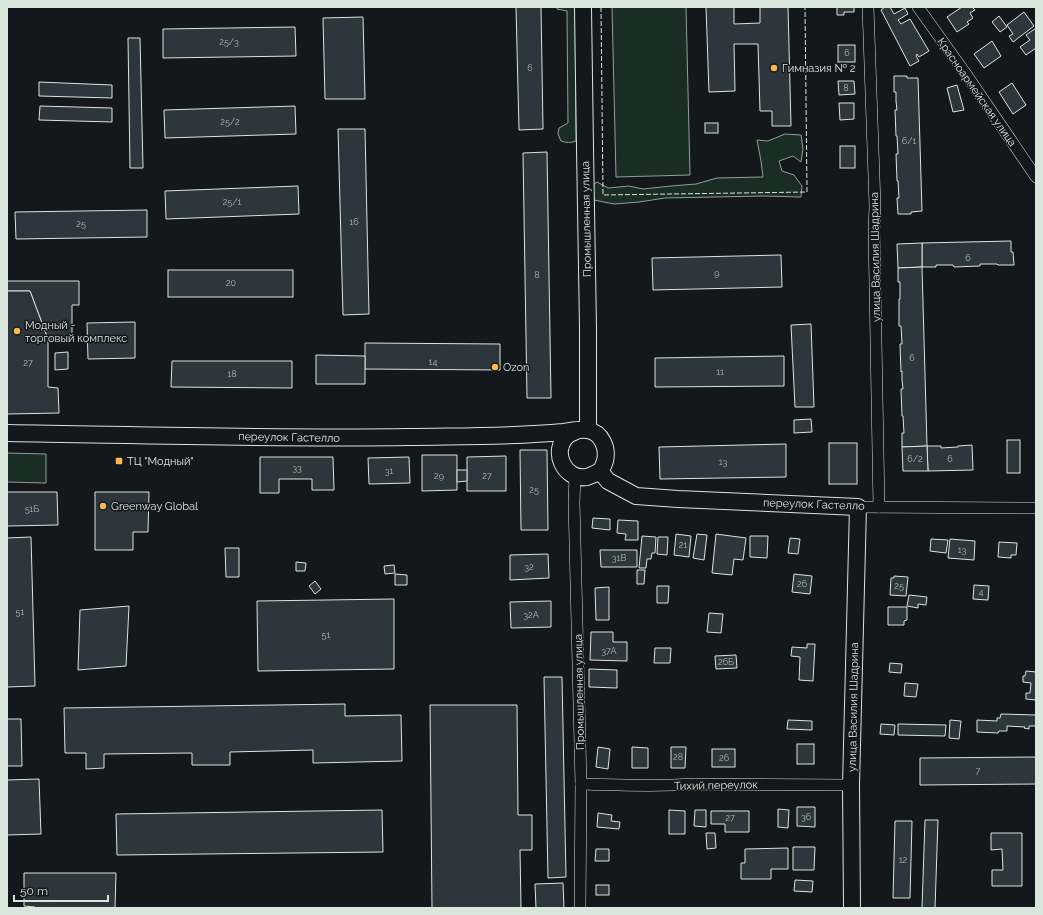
<svg xmlns="http://www.w3.org/2000/svg" width="1043" height="915" viewBox="0 0 1043 915" font-family="Raleway,sans-serif">
<style>
.green{fill:#1a2d24;stroke:#939e99}
.building{fill:#2c363c;stroke:#d8e6dc}
.lines{fill:none;stroke-linecap:round;stroke-linejoin:round}
.street-casing{stroke:#d8e6dc;stroke-width:12}
.secondary-casing{stroke:#d8e6dc;stroke-width:18}
.street{stroke:#14181c;stroke-width:11}
.secondary{stroke:#14181c;stroke-width:16}
.fence{stroke:#d8e6dc;stroke-width:1;stroke-dasharray:5 2;stroke-linecap:butt}
.poi-dot{fill:#ffb74d;stroke:#14181c;stroke-width:1.5}
.labels{text-anchor:middle;stroke-width:3;stroke-linejoin:round;paint-order:stroke}
.number-label{font-size:9px;fill:#adbab4}
.poi-label{font-size:11px;fill:#d8e6dc;stroke:#14181c;text-anchor:start}
.street-label{font-size:11px;fill:#d8e6dc;stroke:#14181c}
</style>
<rect width="100%" height="100%" fill="#14181c"/>
<g class="green">
<path d="M 557,7 L 575,7 L 576,141 C 570,143 567,143 561,141 L 558,134 L 559,128 L 568,123 L 567,11 L 557,9 Z"/>
<polygon points="612,7 686,7 690,175 616,177"/>
<polygon points="785,134 801,135 803,149 801,162 793,156 779,161 782,171 794,175 802,186 801,197 764,196 665,198 639,202 614,204 594,200 592,186 597,182 608,188 629,186 643,189 671,186 696,184 717,178 763,177 761,161 757,140 768,141"/>
<polygon points="7,453 46,454 46,483 7,482"/>
</g>
<g class="building">
<polygon points="516,7 541,7 543,129 519,130"/>
<polygon points="706,7 734,7 734,24 760,23 760,7 788,7 791,126 772,126 772,111 760,111 758,44 734,44 735,91 709,92"/>
<polygon points="837,7 854,7 854,12 844,12 844,15 837,15"/>
<polygon points="885,7 890,7 894,14 905,8 908,14 898,20 901,24 910,19 929,51 919,57 917,54 916,56 919,61 910,66 881,10"/>
<polygon points="962,7 972,7 975,10 970,13 973,18 967,22 969,24 957,32 947,17"/>
<polygon points="1024,12 1034,26 1013,42 1009,36 1013,34 1007,25"/>
<polygon points="999,16 1007,27 1000,32 992,22"/>
<polygon points="363,17 365,99 325,99 323,18"/>
<polygon points="295,27 296,56 163,58 163,29"/>
<polygon points="1036,28 1036,48 1026,55 1020,47 1030,40 1026,35"/>
<polygon points="128,38 140,38 143,168 130,168"/>
<polygon points="992,41 1001,56 984,68 974,54"/>
<rect x="838" y="45" width="17" height="17"/>
<polygon points="894,76 907,76 907,78 918,78 922,211 911,212 911,214 898,214 897,198 899,198 898,181 897,181 896,154 898,154 897,136 896,136 895,110 897,110 896,101 896,92 894,92"/>
<polygon points="838,81 854,81 855,94 839,95"/>
<polygon points="39,82 112,85 112,98 39,96"/>
<polygon points="1012,83 1026,105 1013,114 999,92"/>
<polygon points="957,85 964,110 953,112 947,88"/>
<polygon points="839,103 854,103 854,119 840,120"/>
<polygon points="40,106 112,108 112,122 39,120"/>
<polygon points="295,106 296,134 165,138 164,110"/>
<rect x="705" y="123" width="13" height="10"/>
<polygon points="338,129 365,129 369,314 343,315"/>
<rect x="840" y="146" width="15" height="22"/>
<polygon points="547,152 551,398 527,398 523,153"/>
<polygon points="298,186 299,214 166,219 165,191"/>
<polygon points="147,210 147,237 16,239 15,212"/>
<polygon points="1011,241 1011,252 1013,252 1014,265 998,265 997,264 980,264 980,266 954,267 953,265 936,265 936,267 922,267 922,243"/>
<polygon points="922,243 922,267 898,268 897,244"/>
<polygon points="781,255 782,287 653,290 652,258"/>
<polygon points="922,267 927,446 902,447 902,433 904,433 903,416 902,416 901,389 903,389 902,380 902,371 901,372 900,344 902,344 901,326 899,326 899,299 900,299 900,282 898,282 898,268"/>
<rect x="168" y="270" width="125" height="27"/>
<polygon points="7,281 79,281 79,305 72,305 72,338 48,339 30,291 7,291"/>
<polygon points="7,291 30,291 48,339 48,387 58,388 59,413 7,414"/>
<polygon points="135,322 135,358 88,359 87,323"/>
<polygon points="811,324 814,407 795,407 791,325"/>
<polygon points="365,343 500,344 500,370 365,369"/>
<polygon points="68,352 68,369 55,370 55,353"/>
<polygon points="316,355 365,356 365,384 316,384"/>
<polygon points="784,356 784,386 655,387 655,358"/>
<polygon points="172,361 292,361 292,388 171,387"/>
<polygon points="811,419 812,432 794,433 794,420"/>
<rect x="1007" y="440" width="13" height="33"/>
<rect x="829" y="443" width="28" height="41"/>
<polygon points="786,444 786,477 660,479 659,447"/>
<polygon points="972,445 973,470 928,471 927,446 941,446 941,448 958,447 958,446"/>
<polygon points="927,446 928,471 903,471 902,447"/>
<polygon points="520,450 547,450 548,530 521,530"/>
<polygon points="422,455 457,455 457,490 422,491"/>
<polygon points="506,456 506,491 467,491 467,457"/>
<polygon points="260,457 333,457 334,490 312,490 312,479 279,479 279,493 260,493"/>
<polygon points="409,457 410,483 369,484 368,458"/>
<polygon points="457,470 467,470 467,481 457,482"/>
<polygon points="7,492 57,492 58,525 7,526"/>
<polygon points="95,492 149,492 148,532 133,532 133,550 95,550"/>
<polygon points="593,518 610,519 610,530 592,528"/>
<polygon points="618,520 638,521 638,540 625,540 626,534 617,533"/>
<polygon points="676,534 691,536 689,557 674,555"/>
<polygon points="697,534 707,535 704,560 693,558"/>
<polygon points="716,534 746,538 743,560 734,559 732,575 712,573"/>
<polygon points="642,536 656,537 655,553 652,553 651,559 647,559 646,568 639,568"/>
<polygon points="750,536 768,536 767,558 750,557"/>
<polygon points="31,537 35,686 7,687 7,538"/>
<polygon points="658,537 668,537 667,555 657,554"/>
<polygon points="790,538 800,539 798,554 788,553"/>
<polygon points="931,539 948,540 946,553 930,551"/>
<polygon points="950,539 975,541 974,560 948,558"/>
<polygon points="999,542 1017,543 1016,555 1011,555 1011,558 998,557"/>
<polygon points="225,548 239,548 239,577 226,577"/>
<polygon points="600,550 637,550 637,567 601,567"/>
<polygon points="548,554 549,578 510,580 510,555"/>
<polygon points="296,562 306,563 305,571 296,571"/>
<polygon points="394,565 395,573 385,574 384,566"/>
<polygon points="637,570 645,570 644,584 637,584"/>
<polygon points="395,574 407,575 407,585 395,585"/>
<polygon points="794,574 812,576 810,594 792,592"/>
<polygon points="894,576 908,577 906,596 890,595 891,578 894,578"/>
<polygon points="315,581 321,589 315,594 309,586"/>
<polygon points="974,585 989,586 988,600 973,599"/>
<polygon points="657,586 669,586 668,603 657,603"/>
<polygon points="609,587 609,620 596,620 595,588"/>
<polygon points="909,595 927,597 926,605 918,604 918,608 907,606"/>
<polygon points="394,599 394,669 258,671 257,601"/>
<polygon points="551,601 551,627 511,628 510,602"/>
<polygon points="129,606 126,666 78,670 80,610"/>
<polygon points="888,607 907,607 907,620 904,621 904,625 888,625"/>
<polygon points="709,613 723,614 721,633 707,632"/>
<polygon points="591,632 613,632 613,642 627,642 627,661 590,660"/>
<polygon points="807,644 815,644 813,681 799,680 800,657 791,656 792,647 807,648"/>
<polygon points="655,648 671,648 670,663 654,663"/>
<polygon points="736,655 737,668 716,669 715,656"/>
<polygon points="890,663 902,664 901,673 889,672"/>
<polygon points="589,669 617,670 617,688 589,687"/>
<polygon points="1026,671 1036,672 1036,700 1026,699 1026,693 1030,693 1031,683 1023,682 1023,676 1025,676"/>
<polygon points="544,677 562,677 566,877 548,878"/>
<polygon points="905,683 918,684 916,697 904,696"/>
<polygon points="345,704 345,716 401,715 402,761 313,763 313,750 230,752 230,765 192,765 192,753 104,754 104,768 86,769 86,753 65,753 64,708"/>
<polygon points="430,705 517,705 518,815 532,815 532,850 520,850 521,908 432,908"/>
<polygon points="1001,714 1036,715 1036,726 1029,726 1029,729 1024,728 1025,727 1007,726 1007,731 999,731 998,733 977,732 977,720 997,721 997,718 1000,718"/>
<polygon points="7,719 21,719 22,766 7,766"/>
<polygon points="788,720 812,721 812,730 787,729"/>
<polygon points="950,720 961,721 959,739 949,738"/>
<polygon points="881,724 895,725 894,735 880,734"/>
<polygon points="898,724 946,725 945,736 898,735"/>
<rect x="797" y="744" width="17" height="20"/>
<polygon points="598,747 610,749 608,769 596,767"/>
<polygon points="632,747 648,748 648,768 632,768"/>
<polygon points="671,747 686,747 685,768 671,768"/>
<rect x="712" y="749" width="23" height="18"/>
<polygon points="1036,757 1036,784 920,785 920,758"/>
<polygon points="39,779 41,834 7,835 7,780"/>
<polygon points="797,807 815,807 815,827 797,826"/>
<polygon points="778,809 789,810 788,828 778,827"/>
<polygon points="382,810 383,852 117,855 116,814"/>
<polygon points="669,810 685,811 685,834 669,834"/>
<polygon points="695,810 706,810 706,827 694,826"/>
<polygon points="711,811 749,811 749,832 725,832 725,824 711,824"/>
<polygon points="598,813 612,815 611,821 620,822 619,829 597,827"/>
<polygon points="925,820 938,820 935,908 922,908"/>
<polygon points="895,821 912,821 910,898 893,898"/>
<polygon points="706,833 715,833 716,848 707,849"/>
<polygon points="991,833 1022,833 1022,886 992,886 992,870 1003,870 1002,849 991,850"/>
<polygon points="793,847 815,847 814,870 793,870"/>
<polygon points="788,848 788,869 771,869 771,879 741,879 741,863 745,863 745,849"/>
<polygon points="596,849 609,849 609,861 595,861"/>
<polygon points="24,873 116,873 115,908 35,908 35,907 24,906"/>
<polygon points="795,880 813,881 812,892 794,891"/>
<polygon points="563,883 564,908 536,908 535,884"/>
<rect x="596" y="885" width="13" height="10"/>
</g>
<g class="lines">
<defs>
<g id="street">
<polyline points="868,7 875,206 874,230 879,507"/>
<polyline points="918,7 968,77 1036,177"/>
<polyline points="575,476 574,502 581,784 580,908"/>
<polyline points="858,507 1036,508"/>
<path d="M 581,784 C 619,785 656,787 693,784 L 851,785"/>
</g>
<g id="secondary">
<polyline points="583,7 585,148 588,328 588,430"/>
<path d="M 7,433 C 141,435 274,439 408,437 C 459,436 511,437 563,432 C 571,431 580,429 588,430 C 602,433 608,448 605,461 C 604,464 602,469 600,471 C 597,473 590,476 587,477 C 564,481 550,450 568,435 C 571,433 575,432 578,430"/>
<polyline points="600,471 608,481 636,496 678,499 858,507 851,785 852,908"/>
</g>
</defs>
<use href="#street" class="street-casing"/>
<use href="#secondary" class="secondary-casing"/>
<use href="#street" class="street"/>
<use href="#secondary" class="secondary"/>
<polyline class="fence" points="601,7 603,195 807,192 805,7"/>
</g>
<g class="poi-dot">
<circle cx="774" cy="68" r="4"/>
<circle cx="17" cy="331" r="4"/>
<circle cx="495" cy="367" r="4"/>
<rect x="115" y="457" width="8" height="8" rx="2"/>
<circle cx="103" cy="506" r="4"/>
</g>
<g class="labels">
<g class="number-label">
<text x="229" y="45">25/3</text>
<text x="847" y="56">6</text>
<text x="530" y="71">6</text>
<text x="846" y="91">8</text>
<text x="230" y="125">25/2</text>
<text x="909" y="144">6/1</text>
<text x="232" y="205">25/1</text>
<text x="354" y="225">16</text>
<text x="81" y="227">25</text>
<text x="968" y="261">6</text>
<text x="717" y="276">9</text>
<text x="537" y="278">8</text>
<text x="231" y="286">20</text>
<text x="912" y="361">6</text>
<text x="433" y="365">14</text>
<text x="28" y="366">27</text>
<text x="720" y="375">11</text>
<text x="232" y="377">18</text>
<text x="915" y="462">6/2</text>
<text x="950" y="462">6</text>
<text x="723" y="465">13</text>
<text x="297" y="471">33</text>
<text x="389" y="474">31</text>
<text x="439" y="479">29</text>
<text x="487" y="479">27</text>
<text x="534" y="493">25</text>
<text x="32" y="512">51Б</text>
<text x="683" y="548">21</text>
<text x="962" y="553">13</text>
<text x="619" y="561">31В</text>
<text x="529" y="570">32</text>
<text x="802" y="587">26</text>
<text x="899" y="589">25</text>
<text x="981" y="595">4</text>
<text x="20" y="615">51</text>
<text x="531" y="618">32А</text>
<text x="326" y="638">51</text>
<text x="609" y="654">37А</text>
<text x="726" y="665">26Б</text>
<text x="678" y="760">28</text>
<text x="724" y="761">26</text>
<text x="978" y="774">7</text>
<text x="806" y="820">36</text>
<text x="730" y="821">27</text>
<text x="903" y="863">12</text>
</g>
<g class="poi-label">
<text x="782" y="72">Гимназия № 2</text>
<text x="25" y="329">Модный -<tspan x="25" dy="13">торговый комплекс</tspan></text>
<text x="503" y="371">Ozon</text>
<text x="127" y="465">ТЦ "Модный"</text>
<text x="111" y="510">Greenway Global</text>
</g>
<g class="street-label">
<text transform="translate(977 92) rotate(55)" y="4">Красноармейская улица</text>
<text transform="translate(586 219) rotate(-91)" y="4">Промышленная улица</text>
<text transform="translate(875 257) rotate(-91)" y="4">улица Василия Шадрина</text>
<text transform="translate(289 437) rotate(1)" y="4">переулок Гастелло</text>
<text transform="translate(814 504) rotate(2)" y="4">переулок Гастелло</text>
<text transform="translate(579 692) rotate(-91)" y="4">Промышленная улица</text>
<text transform="translate(853 707) rotate(-89)" y="4">улица Василия Шадрина</text>
<text transform="translate(716 785) rotate(-1)" y="4">Тихий переулок</text>
</g>
</g>
<rect width="1043" height="915" fill="none" stroke="#d8e6dc" stroke-width="16"/>
<path d="M14 895v6h94v-6" fill="none" stroke="#d8e6dc" stroke-width="2"/>
<text x="20" y="895" font-size="12" fill="#d8e6dc" stroke="#14181c" stroke-width="3" paint-order="stroke">50 m</text>
</svg>
